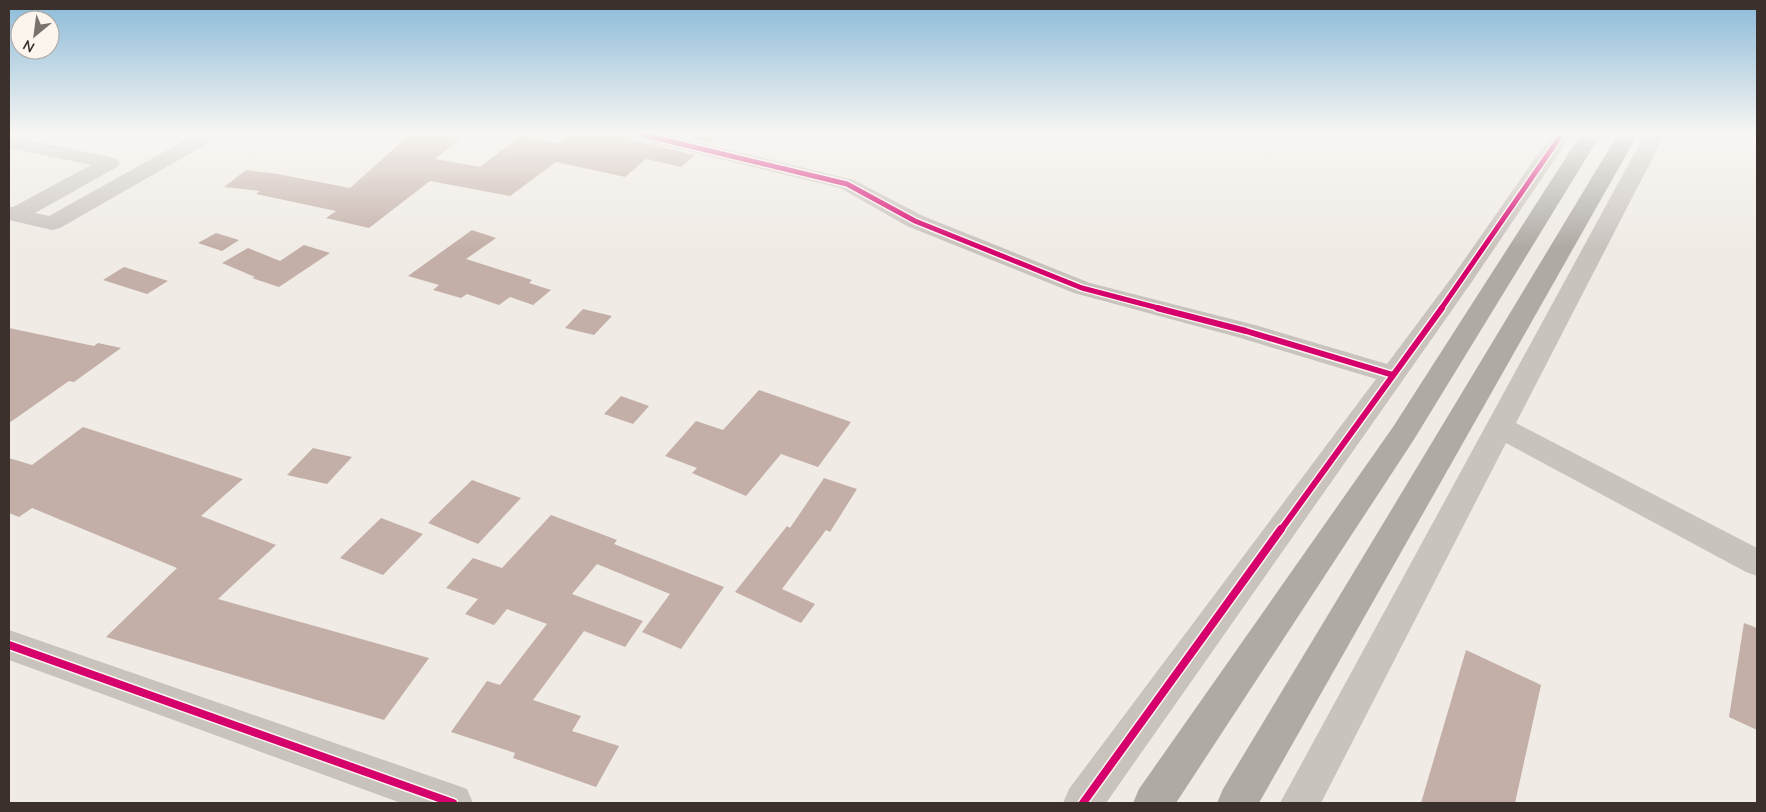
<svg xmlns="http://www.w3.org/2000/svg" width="1766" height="812" viewBox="0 0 1766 812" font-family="Mulish,sans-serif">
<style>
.building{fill:#c3afa7}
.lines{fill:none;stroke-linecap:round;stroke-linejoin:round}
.minor{fill:#c9c3be;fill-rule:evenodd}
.highway{fill:#afaaa4;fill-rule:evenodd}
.cycleway-far2-casing{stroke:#fbf5ee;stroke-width:8}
.cycleway-far1-casing{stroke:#fbf5ee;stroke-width:9}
.cycleway-casing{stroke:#fbf5ee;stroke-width:11}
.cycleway-far2{stroke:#d6006c;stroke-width:5}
.cycleway-far1{stroke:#d6006c;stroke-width:6}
.cycleway{stroke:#d6006c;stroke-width:8}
</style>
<rect width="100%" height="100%" fill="#f0ebe5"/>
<g class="building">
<polygon points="414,134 466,134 435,159 480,167 520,136 558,143 570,134 625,134 633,140 695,155 681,167 646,159 625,177 556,162 510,196 430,181 369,228 326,218 336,211 256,194 260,191 224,187 246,170 278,174 350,188 399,144"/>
<polygon points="678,134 720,134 710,143"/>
<polygon points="472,230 496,238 466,259 532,280 529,283 551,290 533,305 510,297 499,305 467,294 461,298 433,290 439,285 408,276"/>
<polygon points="216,233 239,240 222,251 198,243"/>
<polygon points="304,245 330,253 279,287 252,278 255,277 222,263 248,248 280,261"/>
<polygon points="124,267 168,281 147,294 103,280"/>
<polygon points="583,309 612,316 594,335 565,328"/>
<polygon points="9,328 94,346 98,343 121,348 74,382 69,381 9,423"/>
<polygon points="759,390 851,422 818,467 781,454 746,496 692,473 697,468 665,456 696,421 723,430"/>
<polygon points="621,396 649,406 633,424 604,414"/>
<polygon points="83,427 243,479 201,516 276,545 218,599 429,658 384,720 106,637 177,568 32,508 19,517 9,513 9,458 32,465"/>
<polygon points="313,448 352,457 327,484 287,475"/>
<polygon points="824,478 857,489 830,532 826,530 782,589 815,604 801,623 735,592 787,526 790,528"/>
<polygon points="472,480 521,498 478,544 428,523"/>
<polygon points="551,515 617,540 614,544 724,587 681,649 642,632 670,594 597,564 572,594 643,621 625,647 584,631 533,700 581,716 572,731 619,746 596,787 513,758 515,753 451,732 487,681 500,685 547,624 507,609 494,625 465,614 478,599 446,588 473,558 502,568"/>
<polygon points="381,518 423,534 383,575 340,558"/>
<polygon points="1744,623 1757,628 1757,730 1729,717"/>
<polygon points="1466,650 1541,685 1515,803 1421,803"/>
</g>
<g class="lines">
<g class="minor">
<polygon points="196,134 220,134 217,138 60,228 52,230 9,220 9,207 13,207 91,165 9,148 9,136 110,157 117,159 120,163 117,167 35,213 49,216"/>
<polygon points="630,134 664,134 854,180 923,216 1090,283 1255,325 1387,364 1455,273 1552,134 1572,134 1471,283 1106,803 1063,803 1069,789 1376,379 1237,337 1074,293 907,226 840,188 633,138"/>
<polygon points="1645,134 1665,134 1516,423 1757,548 1757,576 1746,572 1506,443 1321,803 1280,803"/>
<polygon points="9,630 453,784 467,789 473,803 401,803 9,660"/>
</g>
<g class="highway">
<polygon points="1581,134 1601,134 1413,441 1176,803 1133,803 1139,789 1393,427"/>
<polygon points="1618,134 1638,134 1259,803 1217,803 1223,789"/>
</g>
<defs>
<g id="cycleway-far2">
<polyline points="640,134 847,184 915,221 1082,288 1162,309"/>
<polyline points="1441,309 1562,134"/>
</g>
<g id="cycleway-far1">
<polyline points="1157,308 1246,331 1393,375"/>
<polyline points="1280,531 1442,308"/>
</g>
<g id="cycleway">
<polyline points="9,645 453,803"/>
<polyline points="1083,803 1281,529"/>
</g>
</defs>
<use href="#cycleway-far2" class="cycleway-far2-casing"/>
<use href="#cycleway-far1" class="cycleway-far1-casing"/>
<use href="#cycleway" class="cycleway-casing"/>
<use href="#cycleway-far2" class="cycleway-far2"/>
<use href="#cycleway-far1" class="cycleway-far1"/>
<use href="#cycleway" class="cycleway"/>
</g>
<linearGradient id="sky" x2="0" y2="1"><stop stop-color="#8bbad8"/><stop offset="0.54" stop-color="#f8f6f3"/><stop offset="1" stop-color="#f8f6f3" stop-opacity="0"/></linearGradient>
<rect width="1766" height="248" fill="url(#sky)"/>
<rect width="1766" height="812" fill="none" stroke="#3b302b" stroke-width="20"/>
<g transform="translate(35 35) rotate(209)"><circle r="24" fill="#fbf5ee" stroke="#aea6a0"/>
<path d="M0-4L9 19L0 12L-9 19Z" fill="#7a716c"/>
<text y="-8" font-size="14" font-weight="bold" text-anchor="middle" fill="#3b302b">N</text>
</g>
</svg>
